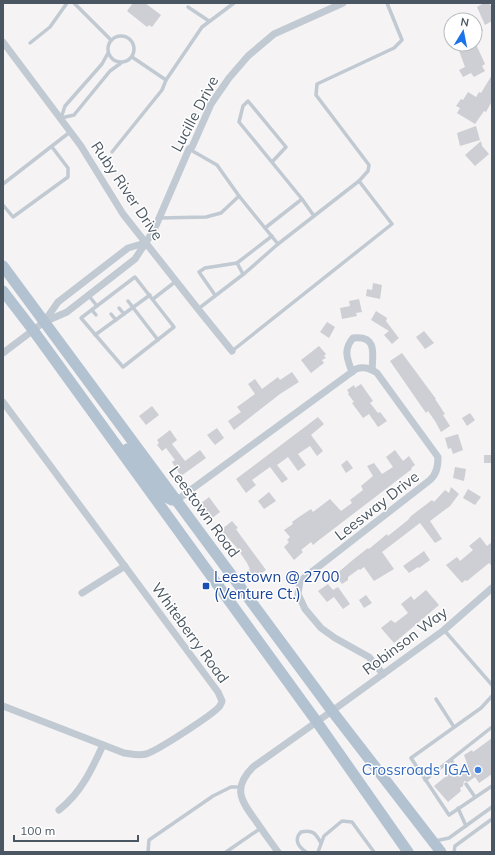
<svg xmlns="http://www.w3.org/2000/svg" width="495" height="855" viewBox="0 0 495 855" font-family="Mulish,sans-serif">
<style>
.building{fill:#cdcfd5}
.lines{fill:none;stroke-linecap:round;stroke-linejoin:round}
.lane{stroke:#c1cad2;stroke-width:3.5}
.street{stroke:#c1cad2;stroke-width:7}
.primary{stroke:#b3c2d1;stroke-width:11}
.transit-dot{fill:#1a4fb4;stroke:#fff;stroke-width:1.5}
.shop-dot{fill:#3f7fe0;stroke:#fff;stroke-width:1.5}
.labels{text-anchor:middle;stroke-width:3;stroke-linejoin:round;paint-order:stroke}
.street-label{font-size:15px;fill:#4a5661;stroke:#fff}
.transit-label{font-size:15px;fill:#164399;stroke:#fff;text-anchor:start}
.shop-label{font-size:15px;fill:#366cbe;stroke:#fff;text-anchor:end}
</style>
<rect width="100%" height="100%" fill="#f5f3f3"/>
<g class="building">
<polygon points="133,3 145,3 161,15 152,27 149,25 147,27 127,11"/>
<polygon points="484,3 489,3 492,8 492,21 485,25 477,7"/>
<polygon points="475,22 483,30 475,38"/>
<polygon points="475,42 485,64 482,66 485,71 474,77 471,73 463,77 459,70 465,67 458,48 470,44 475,44"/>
<polygon points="492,75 492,101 486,112 484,111 475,124 457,113 460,108 456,106 461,99 463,100 468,92 476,97 479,92 481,93"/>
<polygon points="476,126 480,140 460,146 457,133"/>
<polygon points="481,141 482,146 489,154 475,166 465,155"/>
<polygon points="373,283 382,285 380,299 366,296 367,289 372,290"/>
<polygon points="359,299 362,312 356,313 357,316 342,319 340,308 350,306 349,301"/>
<polygon points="376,311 387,318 386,321 398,337 399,338 392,344 384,335 389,331 371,320"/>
<polygon points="327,322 335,327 329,338 320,332"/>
<polygon points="424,331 434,343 425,349 416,337"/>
<polygon points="319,346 326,354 324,356 326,358 322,360 324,363 311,373 301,360"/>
<polygon points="402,353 436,399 435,399 445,414 443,415 450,426 441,432 435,421 428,411 426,413 390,361"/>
<polygon points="292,372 299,382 280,394 234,430 228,421 241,412 237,407 255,394 248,384 255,379 262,389 278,377 280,380"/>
<polygon points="361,384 373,401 370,403 378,413 380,412 387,421 378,427 369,414 363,418 352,403 354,402 348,394 349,393 347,390 354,385 355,388"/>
<polygon points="152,406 159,415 146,425 139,416"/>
<polygon points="470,413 475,420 467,426 462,418"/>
<polygon points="318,417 324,424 311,435 323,451 317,456 310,446 298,454 306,465 298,471 288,457 277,465 288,479 282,483 270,467 252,480 256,485 246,493 236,479"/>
<polygon points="217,428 224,438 215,445 207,435"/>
<polygon points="170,430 177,440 172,444 185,461 200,450 206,458 181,476 172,462 175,460 166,448 162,451 157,445 159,443 157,440"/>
<polygon points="458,434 463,450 453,454 451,448 448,449 445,438"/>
<polygon points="395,450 403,461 409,456 415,465 411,468 412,469 319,540 313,545 311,542 301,550 303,552 294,560 284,547 289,542 287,540 290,537 284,530 293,524 292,522 299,517 311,509 313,512 330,499 341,511 352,503 350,500 363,490 361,486 373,476 367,466 374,463 382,474 393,467 386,457"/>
<rect x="484" y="455" width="8" height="8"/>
<polygon points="347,460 353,468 346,473 341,465"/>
<polygon points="455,467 466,469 464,481 453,478"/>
<polygon points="451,487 459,494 450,506 430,521 442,539 435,543 420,523 382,552 394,569 374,581 364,567 360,570 359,569 348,577 348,580 342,584 335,575 354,559 368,548 369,549 387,534 388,536 408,520 411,516 432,500 434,502 445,490 449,493"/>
<polygon points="468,489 481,497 475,505 463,498"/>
<polygon points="269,492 276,501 264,509 258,501"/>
<polygon points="209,497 220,512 211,519 200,504"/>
<polygon points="232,521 238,528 236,529 238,532 266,570 255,578 248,570 250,569 247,563 237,548 221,530"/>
<polygon points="480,537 487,546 492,542 492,566 489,563 467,581 465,580 462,583 446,565 457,557 460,561 473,550 469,546"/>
<polygon points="424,551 430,560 419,568 418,567 409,573 403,566"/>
<polygon points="328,584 333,590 338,587 350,604 343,609 334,597 327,602 318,591"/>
<polygon points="426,590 439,605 394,643 381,628 391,620 395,623 408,613 401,604 411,596 414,600"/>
<polygon points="366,595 372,603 364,608 359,600"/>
<polygon points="492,738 492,774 479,783 475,777 468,782 464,781 463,786 460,788 461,791 448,802 434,786 450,773 454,777 457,775 461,776 462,771 468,766 464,755 472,750 473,752"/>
</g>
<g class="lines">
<g class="lane">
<polyline points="74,3 111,40"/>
<polyline points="188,7 209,21"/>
<circle cx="121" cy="49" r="13"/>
<polyline points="30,43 50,27 67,3"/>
<polyline points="132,57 166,80"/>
<polyline points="61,118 74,115 110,71 121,63"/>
<polyline points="61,118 65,106 102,64 108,53"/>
<polyline points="189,149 217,165 239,196 278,244 245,273 198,309"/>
<polyline points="112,152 162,90 166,80 202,27 234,3"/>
<polyline points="272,162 286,147 248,101 243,106 239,122 302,199"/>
<polyline points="3,184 70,132"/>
<polyline points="3,205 13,217 68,177 68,168 52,147"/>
<polyline points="314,216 359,181 368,171 369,165 316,95 317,84 394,48 402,40 387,3"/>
<polyline points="160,218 206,217 221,213 239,196"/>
<polyline points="265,228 302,199 314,216 278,244"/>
<polyline points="237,263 272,236"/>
<polygon points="135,277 174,327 123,367 81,318"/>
<polyline points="215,295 199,272 205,268 237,263 243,274"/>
<polyline points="89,296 97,306"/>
<polyline points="153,299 175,282"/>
<polyline points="128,301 158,340"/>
<polyline points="119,308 124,314"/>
<polyline points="92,310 96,315"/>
<polyline points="111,314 116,320"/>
<polyline points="95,335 150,295"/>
<polyline points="232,351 392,224 359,181"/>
<polyline points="444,630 492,685"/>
<polyline points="492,696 481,708 411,758 449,815 492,786"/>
<polyline points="436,699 454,727"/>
<polyline points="451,760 459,773"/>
<polyline points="425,780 492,727"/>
<polyline points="466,784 475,797"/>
<polyline points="458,808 466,826"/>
<polyline points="435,841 449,838 492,807"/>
<polyline points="148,852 149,840 213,796 231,787 240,787"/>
<polyline points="226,852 261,828"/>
<path d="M 306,852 C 299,847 293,840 301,832 C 313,829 316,834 321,843"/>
<polyline points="318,852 324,836 342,821 352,822 374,852"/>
<polyline points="454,852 455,846 492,819"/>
</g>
<g class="street">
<polyline points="3,42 81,146 123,214 198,309 232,351"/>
<polyline points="44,322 58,302 128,248 145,243"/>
<polyline points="3,353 44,322 67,312 135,259 154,230 189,149 192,147 211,104 229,78 248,56 274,34 343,3"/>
<path d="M 352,372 C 347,358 343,350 353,338 C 377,335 373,353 372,370"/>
<path d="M 3,402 L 218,692 L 222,701 C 222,702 220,706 219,707 C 212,715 157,751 146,754 C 138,756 132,754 124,753 L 3,706"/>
<path d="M 177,500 L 356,369 C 364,366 370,368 377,373 L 438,457 C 438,466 437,474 430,480 L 300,581 L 298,594 L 305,609 L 321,628 L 335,638 L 369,657 L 383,674"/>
<polyline points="82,593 125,566"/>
<path d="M 59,810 C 81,793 92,769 103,745"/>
<path d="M 278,852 C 271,842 263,832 256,821 C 241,801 232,788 253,767 L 332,711 L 444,630 L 492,588"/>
</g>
<g class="primary">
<polyline points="3,266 332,711 441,852"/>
<polyline points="3,291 33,330 317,722 408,852"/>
<polyline points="127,449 164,496 172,500 177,500"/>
</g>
</g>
<rect class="transit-dot" x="202" y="582" width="8" height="8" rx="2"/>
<circle class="shop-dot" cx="478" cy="770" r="4"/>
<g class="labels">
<g class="street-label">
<text transform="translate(195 114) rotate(-62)" y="5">Lucille Drive</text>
<text transform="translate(127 191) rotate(56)" y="5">Ruby River Drive</text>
<text transform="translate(377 506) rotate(-38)" y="5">Leesway Drive</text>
<text transform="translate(204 512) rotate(54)" y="5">Leestown Road</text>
<text transform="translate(190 633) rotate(54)" y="5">Whiteberry Road</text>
<text transform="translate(405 641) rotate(-37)" y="5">Robinson Way</text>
</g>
<g class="transit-label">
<text x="214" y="582">Leestown @ 2700<tspan x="214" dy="17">(Venture Ct.)</tspan></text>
</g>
<g class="shop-label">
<text x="470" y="775">Crossroads IGA</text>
</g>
</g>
<rect width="495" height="855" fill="none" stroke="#4a5661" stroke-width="8"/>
<g transform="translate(463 32) rotate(10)"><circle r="19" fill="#ffffff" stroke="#b7bbc0"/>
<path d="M0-3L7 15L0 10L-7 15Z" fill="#1a73e8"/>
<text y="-6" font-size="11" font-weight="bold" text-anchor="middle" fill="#4a5661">N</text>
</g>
<path d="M14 835v6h124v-6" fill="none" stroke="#4a5661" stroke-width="2"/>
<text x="20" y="835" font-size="12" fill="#4a5661" stroke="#ffffff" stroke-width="3" paint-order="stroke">100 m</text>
</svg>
